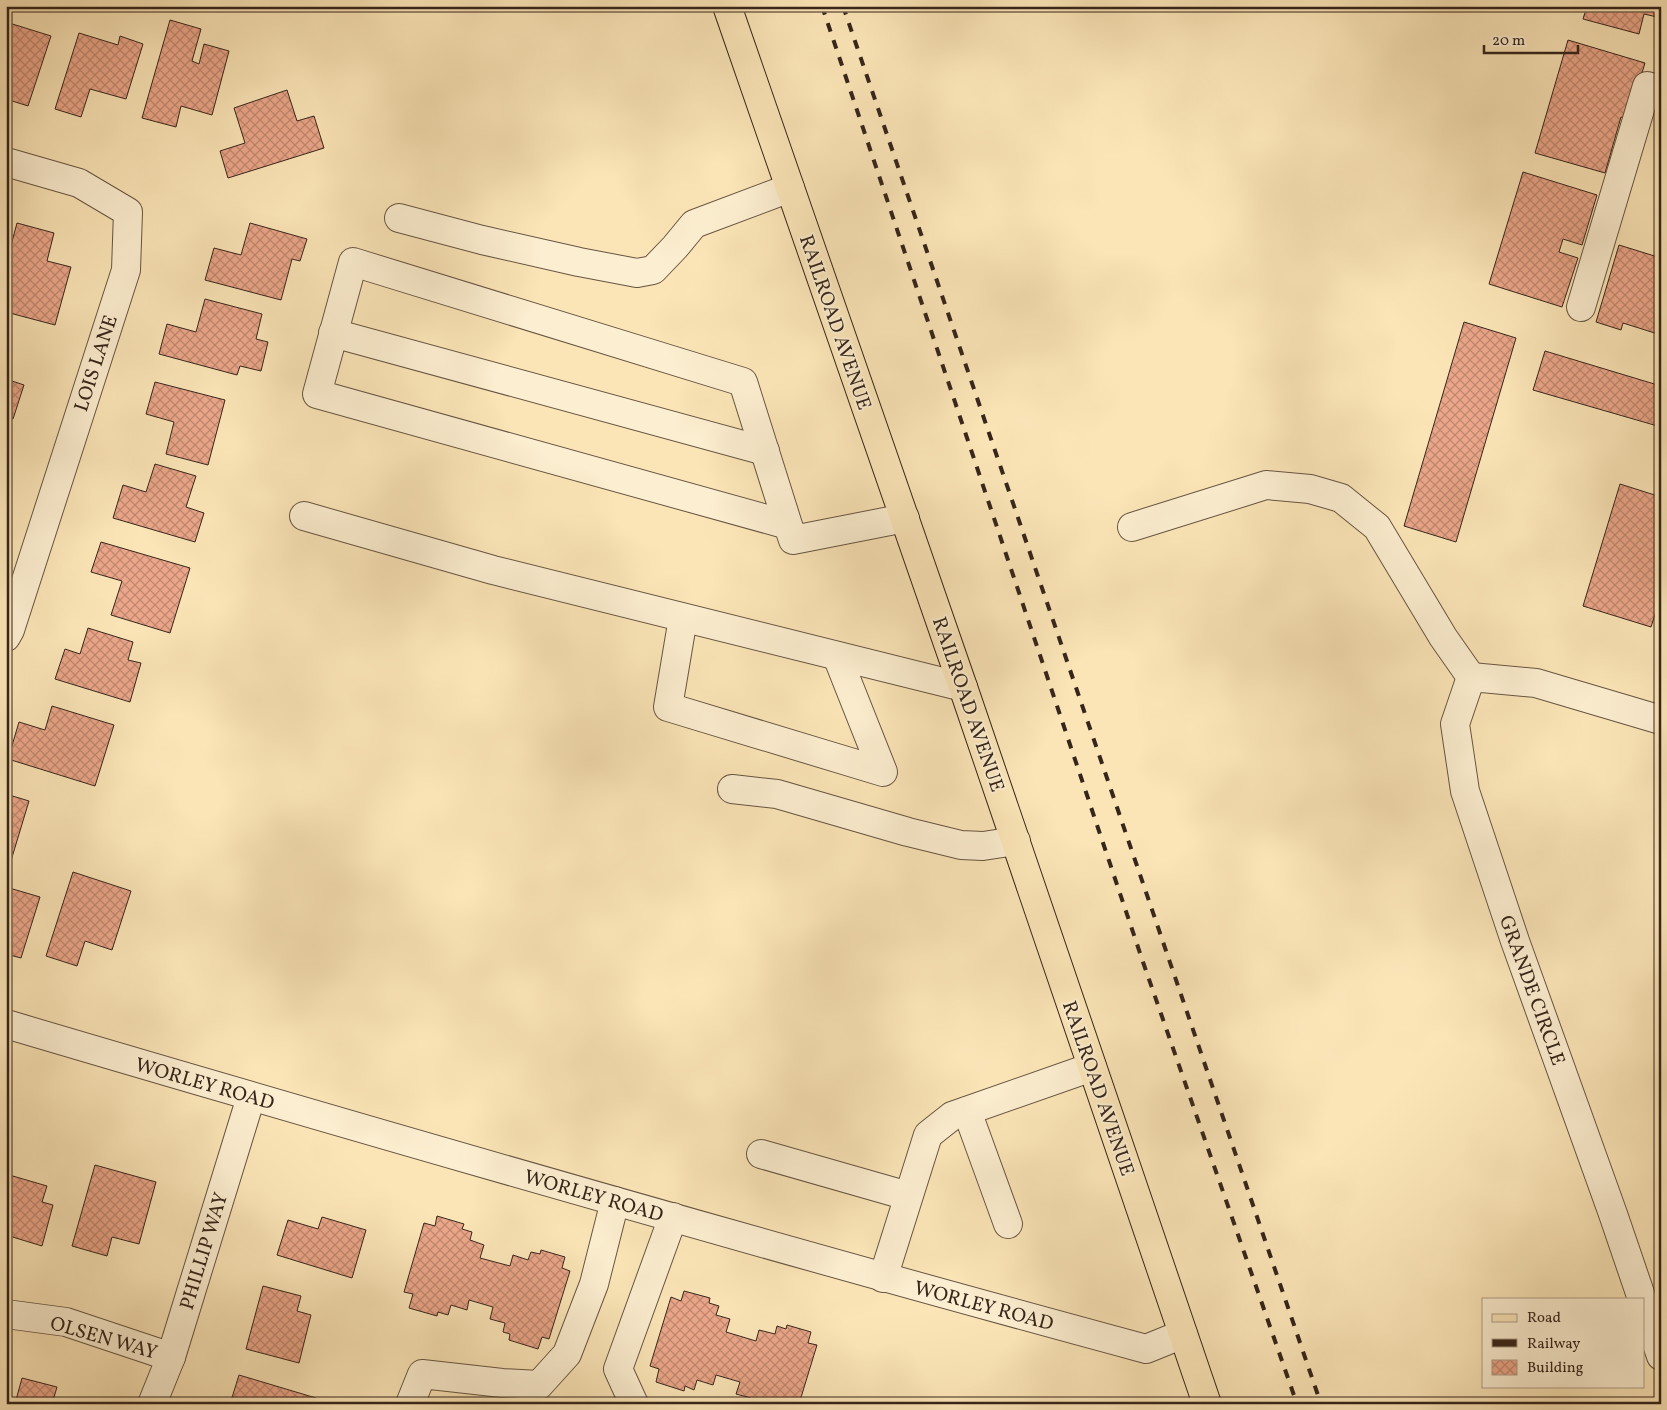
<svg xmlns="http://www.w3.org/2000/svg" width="1667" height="1410" viewBox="0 0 1667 1410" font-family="Vollkorn,serif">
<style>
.building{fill:url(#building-cross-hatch);stroke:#36251b}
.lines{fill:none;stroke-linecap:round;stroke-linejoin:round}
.minor-casing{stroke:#675542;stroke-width:30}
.major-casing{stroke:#36251b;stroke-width:30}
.minor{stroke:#fceed0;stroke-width:28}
.major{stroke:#fbe5b7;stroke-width:28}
.rail{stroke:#36251b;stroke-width:4;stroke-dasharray:9 9;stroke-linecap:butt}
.labels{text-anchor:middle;stroke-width:4;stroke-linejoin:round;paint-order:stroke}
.street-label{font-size:20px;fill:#36251b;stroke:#fceed0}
</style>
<defs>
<pattern id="building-cross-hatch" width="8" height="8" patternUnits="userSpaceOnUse" patternTransform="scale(1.25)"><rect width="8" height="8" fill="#eca78a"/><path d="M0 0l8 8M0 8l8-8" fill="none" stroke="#c08870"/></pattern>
</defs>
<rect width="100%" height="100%" fill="#fbe5b7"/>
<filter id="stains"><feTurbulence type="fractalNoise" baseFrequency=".004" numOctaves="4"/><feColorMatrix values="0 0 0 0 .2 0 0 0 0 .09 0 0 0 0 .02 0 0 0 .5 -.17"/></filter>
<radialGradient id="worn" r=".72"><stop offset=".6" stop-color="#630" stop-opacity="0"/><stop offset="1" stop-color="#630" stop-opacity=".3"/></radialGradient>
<g class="building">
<polygon points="1587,6 1660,6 1657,17 1644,14 1639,34 1583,19"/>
<polygon points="170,20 201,29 192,61 199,64 204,44 229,51 212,115 181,106 176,127 142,118"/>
<polygon points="6,22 51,36 28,106 6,99"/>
<polygon points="79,33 118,45 120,36 143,44 126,99 90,89 81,117 55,109"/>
<polygon points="1568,40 1645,63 1628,119 1621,117 1605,173 1535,153"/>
<polygon points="287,90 297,121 314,116 324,148 228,178 220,151 245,143 234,108"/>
<polygon points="1523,172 1597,195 1582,245 1563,239 1559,252 1578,258 1562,307 1489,284"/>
<polygon points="17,223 54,233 47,261 71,267 55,325 6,312 6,264"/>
<polygon points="250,223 307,239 300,261 292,259 281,300 205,280 214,248 241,255"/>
<polygon points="1619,245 1661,258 1661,335 1623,323 1621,330 1596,322"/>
<polygon points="205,299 262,314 256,339 268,342 261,371 240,366 237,375 159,354 167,324 196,332"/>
<polygon points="1464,322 1516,338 1456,542 1404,526"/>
<polygon points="1545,351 1661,386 1661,427 1533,390"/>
<polygon points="6,379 24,385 13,419 6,417"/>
<polygon points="155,382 225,400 208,465 166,454 174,422 146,414"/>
<polygon points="155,464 196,476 186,507 204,513 195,542 113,518 123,485 146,492"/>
<polygon points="1620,484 1661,497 1661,596 1651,627 1583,606"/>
<polygon points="101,542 190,568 170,633 111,615 122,581 91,572"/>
<polygon points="88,628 133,642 128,660 141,663 130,702 55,679 65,649 80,654"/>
<polygon points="52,706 114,725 95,786 8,759 19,722 45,730"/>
<polygon points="6,794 29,801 10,864 6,863"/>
<polygon points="73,872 131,891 112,950 85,941 77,966 46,956"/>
<polygon points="6,887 40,897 21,958 6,954"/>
<polygon points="95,1165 156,1182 139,1244 112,1237 107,1256 72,1246"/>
<polygon points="6,1174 47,1186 42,1202 53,1205 42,1246 6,1235"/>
<polygon points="437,1216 464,1224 462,1229 472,1232 470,1240 484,1245 480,1258 510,1266 513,1255 528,1260 531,1252 540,1254 541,1250 565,1257 562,1268 570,1271 549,1339 542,1337 538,1349 509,1340 510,1334 503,1332 505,1323 490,1319 493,1307 469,1300 467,1310 451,1305 448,1315 438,1312 437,1316 409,1308 413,1294 404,1292 424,1223 435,1226"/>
<polygon points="322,1217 366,1230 352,1278 277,1255 288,1220 318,1229"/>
<polygon points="263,1286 301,1296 297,1311 311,1315 299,1363 246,1349"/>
<polygon points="684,1291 710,1298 709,1303 719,1306 716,1315 730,1319 726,1332 756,1341 759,1330 775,1334 777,1326 786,1329 787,1325 811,1332 808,1343 817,1345 799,1404 750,1404 751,1398 736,1394 740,1382 716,1375 713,1385 697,1380 694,1390 685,1386 684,1391 656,1382 659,1369 650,1366 671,1297 681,1301"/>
<polygon points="239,1375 316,1398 314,1404 230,1404"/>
<polygon points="22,1378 57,1387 52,1404 15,1404"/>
</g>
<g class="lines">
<defs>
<g id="minor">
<polyline points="6,162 79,183 128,212 126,270 10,630 6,637"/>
<polyline points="399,218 482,240 579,262 637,273 653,270 675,247 694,224 790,188"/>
<polyline points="1581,307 1647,86 1661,90"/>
<polyline points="333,333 765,451"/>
<polyline points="304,516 493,570 963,687"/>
<polyline points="788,525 317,394 353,262 743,382 788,525 793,540 905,518"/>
<polyline points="1132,527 1266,485 1310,489 1341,498 1377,527 1443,637 1471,677"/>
<polyline points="683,618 668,707 883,772 837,656"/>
<polyline points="732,789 777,794 908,832 961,845 983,846 1016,841"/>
<path d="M 6,1024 C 385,1136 765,1246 1146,1349 L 1183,1334"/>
<polyline points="967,1111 1008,1224"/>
<polyline points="761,1154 908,1196"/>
<polyline points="883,1278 928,1135 952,1116 1092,1067"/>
<polyline points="1642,1299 1613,1214 1515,941 1465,791 1455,724 1471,677 1536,683 1661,720"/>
<polyline points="1643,1304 1661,1356"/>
<polyline points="6,1314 66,1322 171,1357"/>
<polyline points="152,1404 171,1357 251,1097"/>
<polyline points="410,1404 422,1374 502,1383 539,1385 567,1354 594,1284 615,1201"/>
<polyline points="634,1404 618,1369 673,1217"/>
</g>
<polyline id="major" points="727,6 963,687 1207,1404"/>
</defs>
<use href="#minor" class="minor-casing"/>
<use href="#major" class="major-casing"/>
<use href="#minor" class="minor"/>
<use href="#major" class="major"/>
<g class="rail">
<polyline points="822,6 1143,962 1297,1404"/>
<polyline points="843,6 1321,1404"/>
</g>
</g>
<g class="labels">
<g class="street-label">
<text transform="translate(836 322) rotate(71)" y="7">RAILROAD AVENUE</text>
<text transform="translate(95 363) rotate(-72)" y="7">LOIS LANE</text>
<text transform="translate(969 704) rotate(71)" y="7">RAILROAD AVENUE</text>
<text transform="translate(1533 990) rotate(70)" y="7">GRANDE CIRCLE</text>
<text transform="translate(205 1083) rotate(16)" y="7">WORLEY ROAD</text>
<text transform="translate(1099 1088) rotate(71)" y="7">RAILROAD AVENUE</text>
<text transform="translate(594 1195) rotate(16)" y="7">WORLEY ROAD</text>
<text transform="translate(203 1251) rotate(-73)" y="7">PHILLIP WAY</text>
<text transform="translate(984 1305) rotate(15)" y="7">WORLEY ROAD</text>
<text transform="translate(104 1337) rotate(16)" y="7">OLSEN WAY</text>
</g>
</g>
<rect width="1667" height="1410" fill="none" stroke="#fbe5b7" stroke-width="25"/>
<rect x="8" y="8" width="1652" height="1395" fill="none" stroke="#36251b" stroke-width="2.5"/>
<rect x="12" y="12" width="1642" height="1385" fill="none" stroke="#36251b"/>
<rect x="1482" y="1298" width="162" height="90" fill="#fceed0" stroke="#ad9e88"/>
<rect x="1492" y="1314" width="25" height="8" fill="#fbe5b7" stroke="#ad9e88"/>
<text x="1527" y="1322" font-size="15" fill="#36251b">Road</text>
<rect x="1492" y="1339" width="25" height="8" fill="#36251b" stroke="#ad9e88"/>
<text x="1527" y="1348" font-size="15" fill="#36251b">Railway</text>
<rect x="1492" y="1360" width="25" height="15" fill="url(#building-cross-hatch)" stroke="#ad9e88"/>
<text x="1527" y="1372" font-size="15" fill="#36251b">Building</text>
<path d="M1484 45v8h94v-8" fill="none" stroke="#36251b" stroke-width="2.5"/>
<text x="1492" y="45" font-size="15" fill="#36251b" stroke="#fceed0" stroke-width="4" paint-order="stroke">20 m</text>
<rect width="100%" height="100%" filter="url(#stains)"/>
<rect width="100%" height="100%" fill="url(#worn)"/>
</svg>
